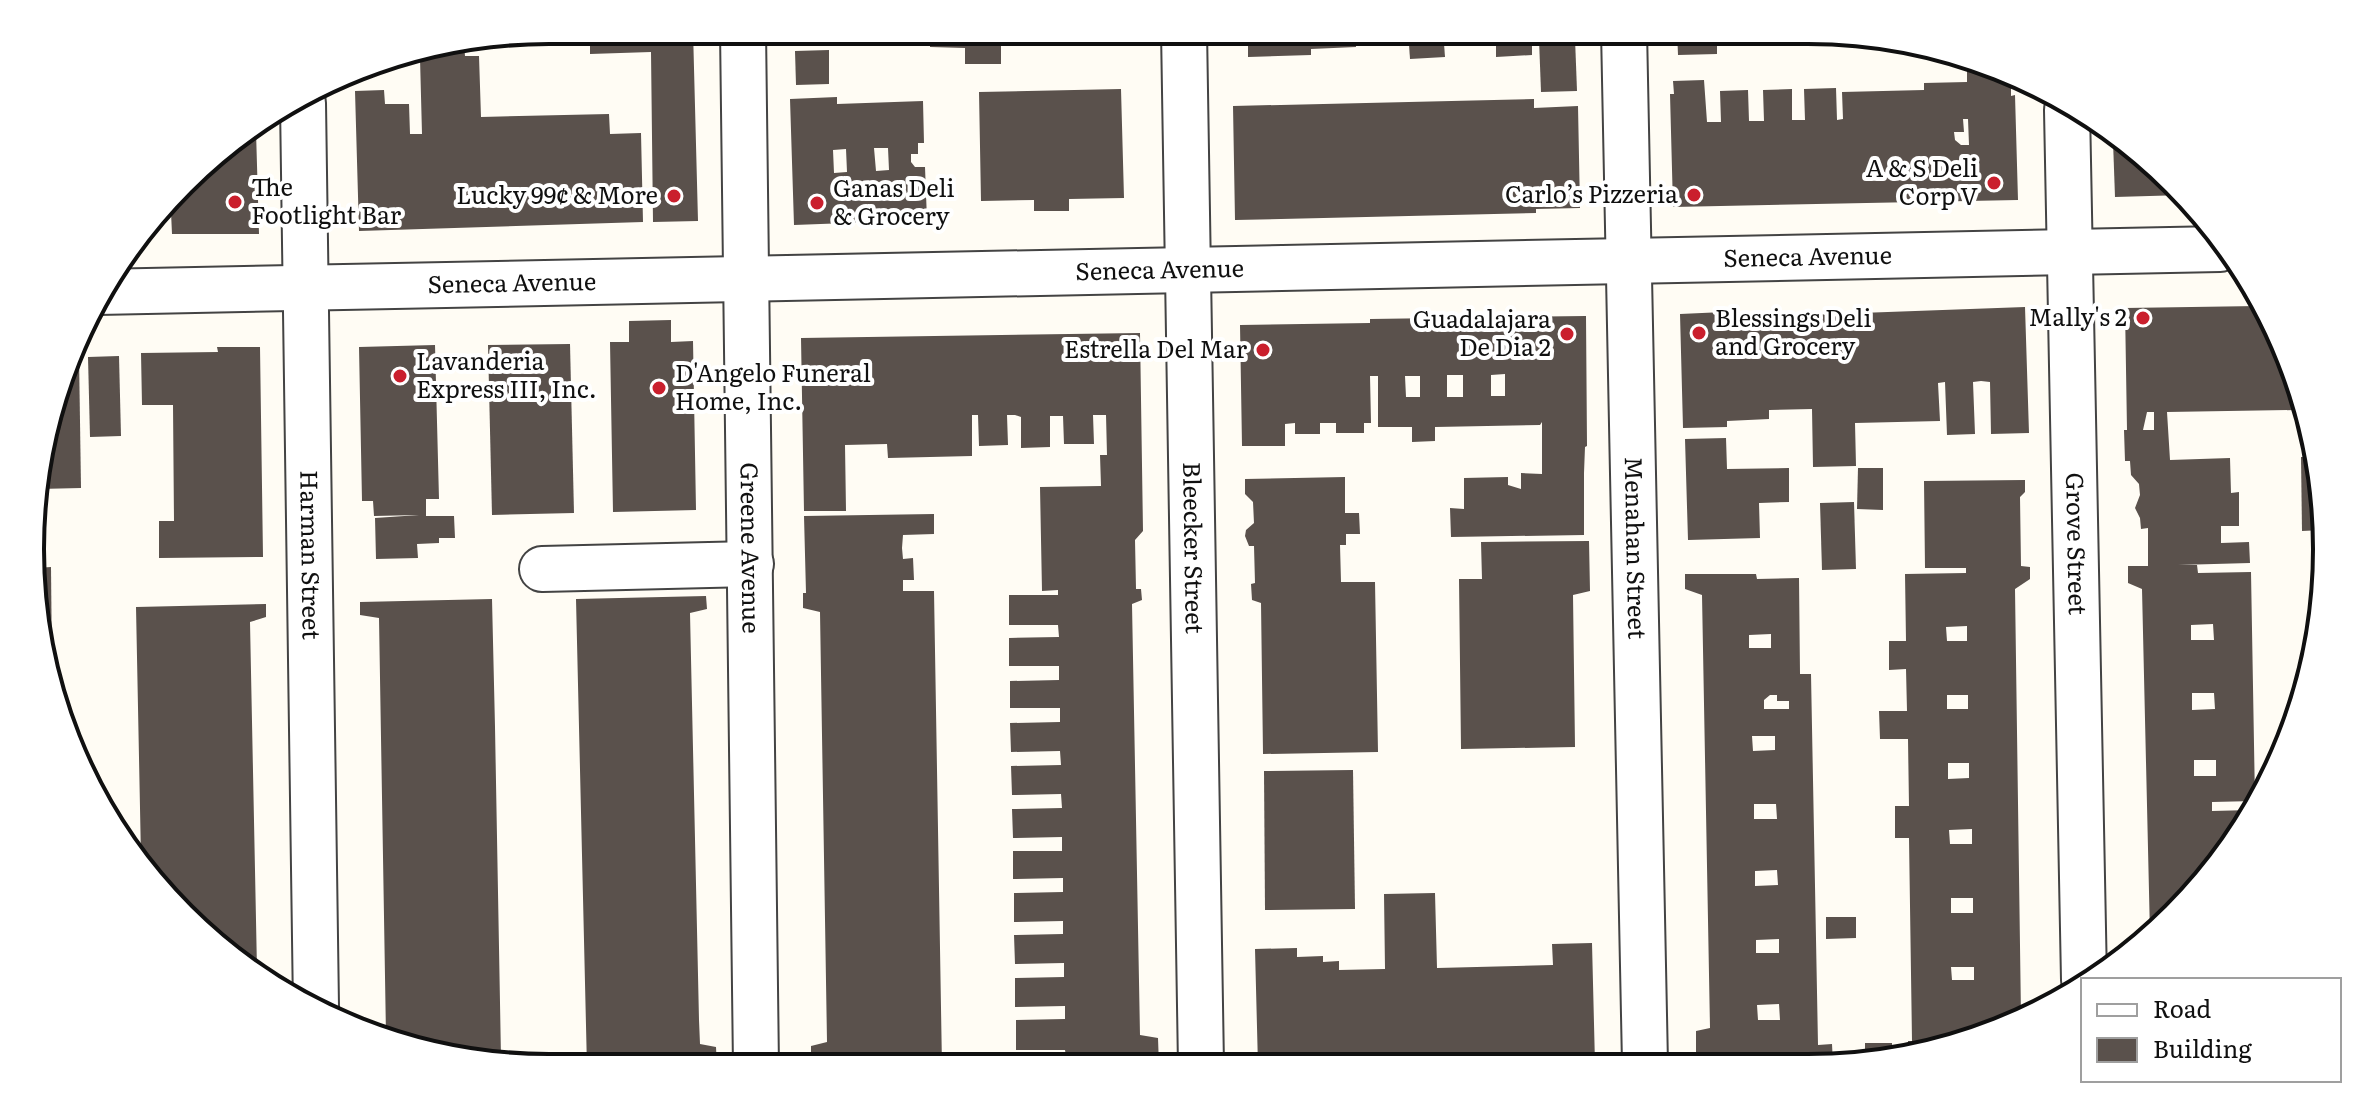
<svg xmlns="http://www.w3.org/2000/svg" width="2357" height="1098" viewBox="0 0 2357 1098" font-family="Literata,serif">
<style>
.building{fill:#5a514c;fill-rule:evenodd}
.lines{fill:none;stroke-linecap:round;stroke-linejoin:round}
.minor-casing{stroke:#434343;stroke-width:48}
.minor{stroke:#fff;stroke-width:44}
.poi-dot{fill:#ca1f2d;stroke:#fff;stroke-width:3}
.labels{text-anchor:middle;stroke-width:8;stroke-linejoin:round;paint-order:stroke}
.poi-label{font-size:24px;fill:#101010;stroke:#fff;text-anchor:end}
.street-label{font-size:24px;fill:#101010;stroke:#fff}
.rim{fill:none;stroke:#101010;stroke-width:4}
</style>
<rect width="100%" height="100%" fill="#fffcf4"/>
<g class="building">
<polygon points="590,30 693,30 698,221 653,222 651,52 590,54"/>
<rect x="794" y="30" width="95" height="7"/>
<polygon points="930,30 1001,30 1001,64 965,64 965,48 930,47"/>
<polygon points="1248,30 1355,30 1356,47 1311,49 1311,55 1248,57"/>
<polygon points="1408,30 1443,30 1445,57 1410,59"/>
<polygon points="1677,30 1808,30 1826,34 1826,40 1717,43 1717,54 1678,55"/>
<polygon points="1575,38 1577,91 1541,92 1539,39"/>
<polygon points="1532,39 1532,55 1496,57 1496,41"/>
<polygon points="464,44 465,56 479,56 481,117 609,114 610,134 641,133 643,222 359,231 355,91 384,90 385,104 409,104 410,134 422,134 420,58 388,57"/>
<polygon points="829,50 829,84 796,85 795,51"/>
<path d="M 1967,62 L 2011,72 L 2011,96 L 2015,95 L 2018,200 L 1673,207 L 1670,94 L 1674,94 L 1673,81 L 1704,80 L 1707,122 L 1721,122 L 1720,91 L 1748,90 L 1749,121 L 1764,121 L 1763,90 L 1792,89 L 1792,120 L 1805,120 L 1804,89 L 1836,88 L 1837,120 L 1843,119 L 1842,92 L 1924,90 L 1924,83 L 1967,82 ZM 1963,119 L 1968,119 L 1969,145 L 1961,145 L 1955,140 L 1954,132 L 1964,132 Z"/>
<polygon points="1121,89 1124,198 1069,199 1069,211 1034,211 1034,200 981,201 979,92"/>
<path d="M 837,97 L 837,104 L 923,101 L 924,143 L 918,143 L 918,154 L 911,154 L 911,162 L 915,167 L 925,167 L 927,220 L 794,225 L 790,99 ZM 874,148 L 888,148 L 889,170 L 876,171 ZM 846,149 L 847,172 L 834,173 L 833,150 Z"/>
<polygon points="1534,99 1534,108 1578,106 1580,208 1536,209 1536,213 1235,220 1233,106"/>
<polygon points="256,131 259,234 172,234 171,212 163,212 207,158"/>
<polygon points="2113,141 2175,182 2184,195 2115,197"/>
<path d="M 2258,306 L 2287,350 L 2298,404 L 2295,405 L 2295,410 L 2167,412 L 2170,460 L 2230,458 L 2231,493 L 2239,492 L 2239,526 L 2221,526 L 2221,543 L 2249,542 L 2250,563 L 2178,565 L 2197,565 L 2198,573 L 2251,572 L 2255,801 L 2212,802 L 2212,811 L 2251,810 L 2222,861 L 2213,861 L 2213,871 L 2150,935 L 2142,589 L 2128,583 L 2128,566 L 2148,566 L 2148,528 L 2141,529 L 2140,518 L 2135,508 L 2140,495 L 2139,484 L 2131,475 L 2130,461 L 2125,461 L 2124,430 L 2127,430 L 2125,308 ZM 2147,412 L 2154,412 L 2154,430 L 2143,430 ZM 2213,624 L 2214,640 L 2191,640 L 2191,625 ZM 2192,693 L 2214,693 L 2215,709 L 2192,710 ZM 2194,760 L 2216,760 L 2216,776 L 2194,776 Z"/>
<polygon points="2025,307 2029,433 1991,434 1990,382 1981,381 1973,382 1975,434 1947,435 1945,382 1938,383 1940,421 1855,423 1856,466 1813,467 1812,409 1769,410 1769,419 1727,421 1727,427 1683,428 1680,314 1724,312 1724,318"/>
<path d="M 1586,316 L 1587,446 L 1585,447 L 1584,473 L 1584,535 L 1451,537 L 1450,508 L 1464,509 L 1464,478 L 1508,477 L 1508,485 L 1521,489 L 1521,473 L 1542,474 L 1542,422 L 1540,425 L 1435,427 L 1435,441 L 1412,442 L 1412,427 L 1378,427 L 1378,376 L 1370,376 L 1371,423 L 1364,423 L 1364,433 L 1336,433 L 1336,423 L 1320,423 L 1320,434 L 1295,434 L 1295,423 L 1285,424 L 1285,446 L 1242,446 L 1240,325 L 1370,323 L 1370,319 ZM 1505,374 L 1505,396 L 1491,396 L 1491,375 ZM 1447,375 L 1463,375 L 1463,397 L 1447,397 ZM 1405,376 L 1420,376 L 1420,397 L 1406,397 Z"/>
<polygon points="671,320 671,342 693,341 696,510 613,512 610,342 629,342 629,321"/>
<polygon points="1140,333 1143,531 1135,540 1136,589 1141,589 1142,600 1132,604 1140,1035 1158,1038 1159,1066 958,1067 958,1056 986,1056 986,1063 1085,1061 1085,1056 1066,1056 1065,1050 1016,1050 1016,1020 1065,1019 1065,1006 1015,1007 1015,978 1064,977 1064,963 1015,964 1014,935 1063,934 1063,921 1014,922 1014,893 1063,892 1063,878 1013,879 1013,851 1062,851 1062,837 1013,838 1012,809 1062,808 1061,794 1012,795 1011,766 1061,765 1060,751 1011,752 1010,723 1060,722 1060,708 1010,708 1010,681 1059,680 1059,666 1009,666 1009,638 1059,637 1058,625 1009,625 1009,595 1058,595 1058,590 1042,591 1040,487 1101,486 1100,455 1107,455 1106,415 1093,415 1094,444 1064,444 1063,416 1050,416 1050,447 1021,448 1021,417 1015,415 1007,415 1008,445 979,446 978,415 972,415 972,456 888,458 887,444 845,445 846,511 804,511 801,338"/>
<polygon points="570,344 574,513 492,515 488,345"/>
<polygon points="435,345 439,499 426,499 426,516 454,516 455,538 439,538 439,543 417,544 418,558 376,559 375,518 419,515 374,516 373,501 362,501 359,347"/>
<polygon points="217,347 260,347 263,557 159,558 159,521 174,521 173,405 142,405 141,353 218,352"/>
<polygon points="75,355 79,355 81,488 39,489 40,448"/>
<polygon points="119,356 121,436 90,437 88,357"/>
<polygon points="1726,438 1727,469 1789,468 1789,502 1759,503 1760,538 1688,540 1685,439"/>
<polygon points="2301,457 2309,457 2323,530 2302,531"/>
<polygon points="1858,468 1883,468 1883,510 1857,509"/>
<polygon points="1345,477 1345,513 1359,513 1360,534 1346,534 1346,545 1340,545 1341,582 1375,582 1378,752 1263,754 1261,603 1252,600 1251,584 1255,583 1254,546 1249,546 1245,536 1246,530 1254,523 1253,502 1245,494 1245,479"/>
<path d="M 2025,480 L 2025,492 L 2020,497 L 2021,566 L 2030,567 L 2030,579 L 2015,589 L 2021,1017 L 2024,1018 L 2007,1028 L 1983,1035 L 1961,1034 L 1961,1041 L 1908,1055 L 1908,1041 L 1912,1041 L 1909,838 L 1895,838 L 1895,806 L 1909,806 L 1908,739 L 1880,739 L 1879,711 L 1907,711 L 1906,669 L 1889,670 L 1889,641 L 1906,641 L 1905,574 L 1966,573 L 1966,568 L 1925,568 L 1924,481 ZM 1967,626 L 1967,641 L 1947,641 L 1946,627 ZM 1947,695 L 1968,695 L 1968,709 L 1947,709 ZM 1948,763 L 1969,763 L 1969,778 L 1948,779 ZM 1972,829 L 1972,844 L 1950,844 L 1949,830 ZM 1951,898 L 1973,898 L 1973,913 L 1951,913 ZM 1951,967 L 1974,967 L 1974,980 L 1952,980 Z"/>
<polygon points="1854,502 1856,569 1822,570 1820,503"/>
<polygon points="934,514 934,534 903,535 902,548 903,559 913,558 914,580 903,580 903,591 934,591 942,1067 811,1067 811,1046 827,1042 820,612 803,608 803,593 806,593 804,516"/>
<polygon points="1589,541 1590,591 1573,595 1575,747 1461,749 1459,579 1482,579 1481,542"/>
<polygon points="51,567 52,668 35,617 36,568"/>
<path d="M 1685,574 L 1756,574 L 1757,579 L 1799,578 L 1800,674 L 1811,674 L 1818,1045 L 1832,1044 L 1833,1064 L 1696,1064 L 1696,1031 L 1710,1028 L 1702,595 L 1685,589 ZM 1771,634 L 1771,648 L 1749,648 L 1749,635 ZM 1770,695 L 1777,695 L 1777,701 L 1789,701 L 1789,709 L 1764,709 L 1764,700 ZM 1752,736 L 1775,736 L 1775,750 L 1753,751 ZM 1754,804 L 1776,804 L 1777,819 L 1754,819 ZM 1777,870 L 1778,885 L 1755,886 L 1755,871 ZM 1779,939 L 1779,953 L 1756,953 L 1756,940 ZM 1779,1004 L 1780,1020 L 1758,1020 L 1757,1005 Z"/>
<polygon points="706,596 707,609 690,613 699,1020 700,1044 716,1047 717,1067 587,1068 576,599"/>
<polygon points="492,599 495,727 501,1058 386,1036 379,618 360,615 360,602"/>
<polygon points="266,604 266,617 250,622 257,970 206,939 141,858 136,607"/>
<polygon points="1353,770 1355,909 1265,910 1264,771"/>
<polygon points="1435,893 1437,968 1553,965 1552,944 1592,943 1595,1064 1258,1066 1255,949 1297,948 1297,957 1323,956 1323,962 1339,961 1339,970 1385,969 1384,894"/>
<polygon points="1826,917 1856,917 1856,938 1826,939"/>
<polygon points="1865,1043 1892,1043 1892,1059 1865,1064"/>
</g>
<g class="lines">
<defs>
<g id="minor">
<path id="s1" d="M 743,30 L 756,1067"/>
<path id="s2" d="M 1184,30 L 1201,1066"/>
<path id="s3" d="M 1624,30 L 1645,1064"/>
<path id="s4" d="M 303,103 L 316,1007"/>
<path id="s5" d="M 2067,110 L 2084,980"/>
<path id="s6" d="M 98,292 L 2220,249"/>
<polyline points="542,569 751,564"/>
</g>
</defs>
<use href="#minor" class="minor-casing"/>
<use href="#minor" class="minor"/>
</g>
<g class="poi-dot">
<circle cx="1994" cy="183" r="8"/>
<circle cx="1694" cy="195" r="8"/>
<circle cx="674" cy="196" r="8"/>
<circle cx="235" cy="202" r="8"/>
<circle cx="817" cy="203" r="8"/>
<circle cx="2143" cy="318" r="8"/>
<circle cx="1699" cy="333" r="8"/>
<circle cx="1567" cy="334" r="8"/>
<circle cx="1263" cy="350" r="8"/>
<circle cx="400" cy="376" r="8"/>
<circle cx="659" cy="388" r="8"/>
</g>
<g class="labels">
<g class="poi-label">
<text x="1978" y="177">A &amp; S Deli<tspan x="1978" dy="28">Corp V</tspan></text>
<text x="251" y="196" text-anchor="start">The<tspan x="251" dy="28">Footlight Bar</tspan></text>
<text x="833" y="197" text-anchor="start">Ganas Deli<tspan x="833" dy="28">&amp; Grocery</tspan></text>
<text x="1678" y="203">Carlo’s Pizzeria</text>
<text x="658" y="204">Lucky 99¢ &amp; More</text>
<text x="2127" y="326">Mally's 2</text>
<text x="1715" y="327" text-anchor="start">Blessings Deli<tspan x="1715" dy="28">and Grocery</tspan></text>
<text x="1551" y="328">Guadalajara<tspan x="1551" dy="28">De Dia 2</tspan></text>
<text x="1247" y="358">Estrella Del Mar</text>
<text x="416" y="370" text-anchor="start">Lavanderia<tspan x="416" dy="28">Express III, Inc.</tspan></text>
<text x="675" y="382" text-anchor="start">D'Angelo Funeral<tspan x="675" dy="28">Home, Inc.</tspan></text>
</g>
<g class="street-label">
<text dy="8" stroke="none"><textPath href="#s6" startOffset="1710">Seneca Avenue</textPath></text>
<text dy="8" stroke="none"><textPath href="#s6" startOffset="1062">Seneca Avenue</textPath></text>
<text dy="8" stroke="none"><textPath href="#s6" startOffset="414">Seneca Avenue</textPath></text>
<text dy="8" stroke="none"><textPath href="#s5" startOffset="434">Grove Street</textPath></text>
<text dy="8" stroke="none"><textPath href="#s3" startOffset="518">Menahan Street</textPath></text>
<text dy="8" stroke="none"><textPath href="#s2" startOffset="518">Bleecker Street</textPath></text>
<text dy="8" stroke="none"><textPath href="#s1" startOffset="518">Greene Avenue</textPath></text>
<text dy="8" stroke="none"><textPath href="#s4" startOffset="452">Harman Street</textPath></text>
</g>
</g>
<path d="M0 0H2357V1098H0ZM549 44H1808A505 505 0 0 1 2313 549V549A505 505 0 0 1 1808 1054H549A505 505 0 0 1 44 549V549A505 505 0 0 1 549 44Z" fill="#fff" fill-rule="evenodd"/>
<path class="rim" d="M549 44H1808A505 505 0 0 1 2313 549V549A505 505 0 0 1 1808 1054H549A505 505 0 0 1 44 549V549A505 505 0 0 1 549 44Z"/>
<rect x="2081" y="978" width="260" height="104" fill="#ffffff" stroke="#9f9f9f" stroke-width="2"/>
<rect x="2097" y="1004" width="40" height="12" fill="#ffffff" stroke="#9f9f9f" stroke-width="2"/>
<text x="2153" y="1018" font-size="24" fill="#101010">Road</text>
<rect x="2097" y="1038" width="40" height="24" fill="#5a514c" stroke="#9f9f9f" stroke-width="2"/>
<text x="2153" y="1058" font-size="24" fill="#101010">Building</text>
</svg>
